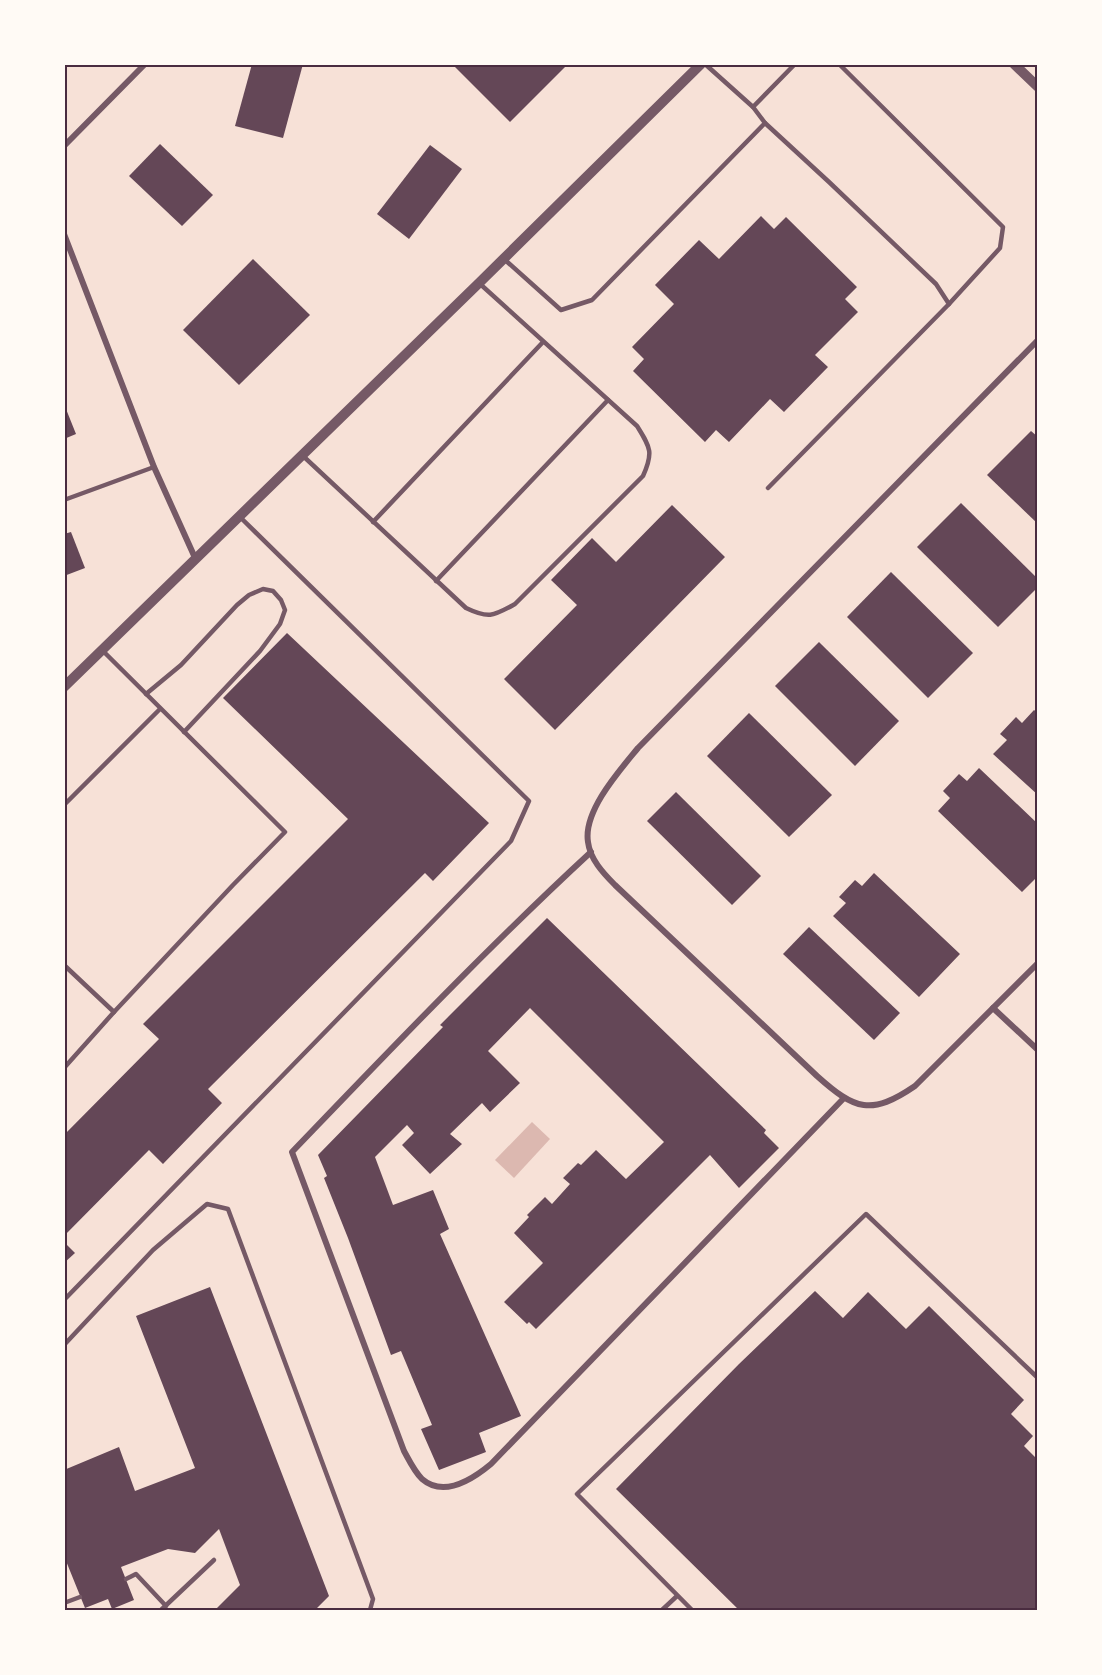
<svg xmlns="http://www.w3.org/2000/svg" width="1102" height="1675" viewBox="0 0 1102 1675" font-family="Merriweather,serif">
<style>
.water{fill:#dcb8b0}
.building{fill:#644757}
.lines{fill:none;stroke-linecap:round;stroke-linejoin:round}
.service{stroke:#755966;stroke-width:4.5}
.minor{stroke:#755966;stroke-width:6}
.tertiary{stroke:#755966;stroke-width:10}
.neatline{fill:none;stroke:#4a2c40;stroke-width:2}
</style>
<rect width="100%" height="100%" fill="#f7e1d7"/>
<polygon class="water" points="532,1122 550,1139 514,1178 495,1160"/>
<g class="building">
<polygon points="252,64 303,64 283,138 235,126"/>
<polygon points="457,64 568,64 510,122 455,67"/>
<polygon points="160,144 213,195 182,226 129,176"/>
<polygon points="430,145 462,169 409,239 377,214"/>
<polygon points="761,216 774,229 786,217 857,287 845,299 858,312 815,355 828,367 784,412 770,399 729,442 716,430 705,442 633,371 644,359 632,347 674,304 655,285 699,240 719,259"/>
<polygon points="253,259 310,315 239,385 183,330"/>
<polygon points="64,404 76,434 64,439"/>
<polygon points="1031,431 1038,437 1038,524 987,475"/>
<polygon points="961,503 1038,579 1038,587 998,627 917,547"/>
<polygon points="672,505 725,557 555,730 504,679 577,605 551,580 592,538 616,562"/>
<polygon points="71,532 85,568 64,576 64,534"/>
<polygon points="891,572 973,653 928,698 847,617"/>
<polygon points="287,633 489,823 433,881 425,873 208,1089 222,1103 163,1164 149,1150 64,1236 64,1135 159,1039 143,1024 348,819 223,698"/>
<polygon points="819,642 899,721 855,766 775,686"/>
<polygon points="1034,710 1038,713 1038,795 993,754 1007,740 1000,734 1016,717 1022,723"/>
<polygon points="749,713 832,795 789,837 707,756"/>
<polygon points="979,768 1038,824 1038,876 1022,892 938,811 950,798 943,791 959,774 967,781"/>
<polygon points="676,792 761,876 732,905 647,821"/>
<polygon points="874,873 960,954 919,997 833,916 846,903 839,897 855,880 862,886"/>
<polygon points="547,918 766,1130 764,1133 779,1148 739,1188 710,1155 536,1329 529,1322 527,1324 504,1302 543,1263 514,1233 529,1217 527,1215 545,1197 552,1204 570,1184 563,1178 578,1163 581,1165 596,1150 626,1179 664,1142 530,1008 488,1051 520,1083 490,1112 482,1103 450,1134 462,1144 430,1174 402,1145 414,1133 407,1125 375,1157 393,1205 433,1190 449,1229 440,1234 521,1416 479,1433 486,1452 439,1470 421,1429 432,1425 401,1351 391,1355 348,1238 324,1178 327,1176 318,1155 443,1027 440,1025"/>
<polygon points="809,927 900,1013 874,1040 783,954"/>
<polygon points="64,1242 75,1253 64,1263"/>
<polygon points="210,1287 329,1596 315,1610 215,1610 240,1585 219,1529 195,1553 168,1549 121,1567 134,1600 112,1609 108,1599 85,1608 64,1556 64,1470 119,1447 135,1491 195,1468 136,1316"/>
<polygon points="815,1291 843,1318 868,1292 906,1329 929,1306 1024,1400 1011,1414 1033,1436 1024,1446 1038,1460 1038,1610 739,1610 616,1489 739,1364"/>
</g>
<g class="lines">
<g class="service">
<polyline points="839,64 1003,227 1000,248 949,304"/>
<polyline points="753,107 795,64"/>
<polyline points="765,123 829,182 936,284 949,304 768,488"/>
<polyline points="504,259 561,310 592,300 765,123 753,107 705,64"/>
<path d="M 302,455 L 466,608 C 489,619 493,616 515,604 L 643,476 C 654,452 650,447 637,426 L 479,283"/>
<polyline points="64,500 154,467"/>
<polyline points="373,522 543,342"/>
<polyline points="436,581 608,400"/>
<polyline points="102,650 285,832 233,885 114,1012"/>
<polyline points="146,694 181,665 237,605 249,595 263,589 273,591 281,600 285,610 280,624 260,651 184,732"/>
<polyline points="64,805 160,709"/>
<polyline points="64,965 114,1012 64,1068"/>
<polyline points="64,1300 511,841 529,801 240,517"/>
<polyline points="64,1345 153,1250 207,1204 228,1209 373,1599 370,1610"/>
<polyline points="126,1579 136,1574 166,1606"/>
<polyline points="64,1603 80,1597"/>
<polyline points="161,1610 214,1560"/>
<polyline points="662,1610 677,1596"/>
<polyline points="692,1610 577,1494 866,1214 1038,1378"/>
</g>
<g class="minor">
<polyline points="64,146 145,64"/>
<polyline points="64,234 154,467 196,560"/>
<path d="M 1038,340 L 638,748 C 620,770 583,811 588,842 C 590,859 603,873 615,885 L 817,1076 C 855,1110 871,1116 915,1086 L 1038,963"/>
<path d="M 591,852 C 487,948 390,1050 292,1152 L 404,1451 C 409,1460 414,1471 422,1479 C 444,1498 473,1479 491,1464 L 844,1098"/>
<polyline points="993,1008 1038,1050"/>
</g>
<g class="tertiary">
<polyline points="1014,64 1038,87"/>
<polyline points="64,687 479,283 701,64"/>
</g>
</g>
<rect width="1102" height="1675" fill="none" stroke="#fffaf5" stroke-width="132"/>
<rect x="66" y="66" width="970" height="1543" class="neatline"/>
</svg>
